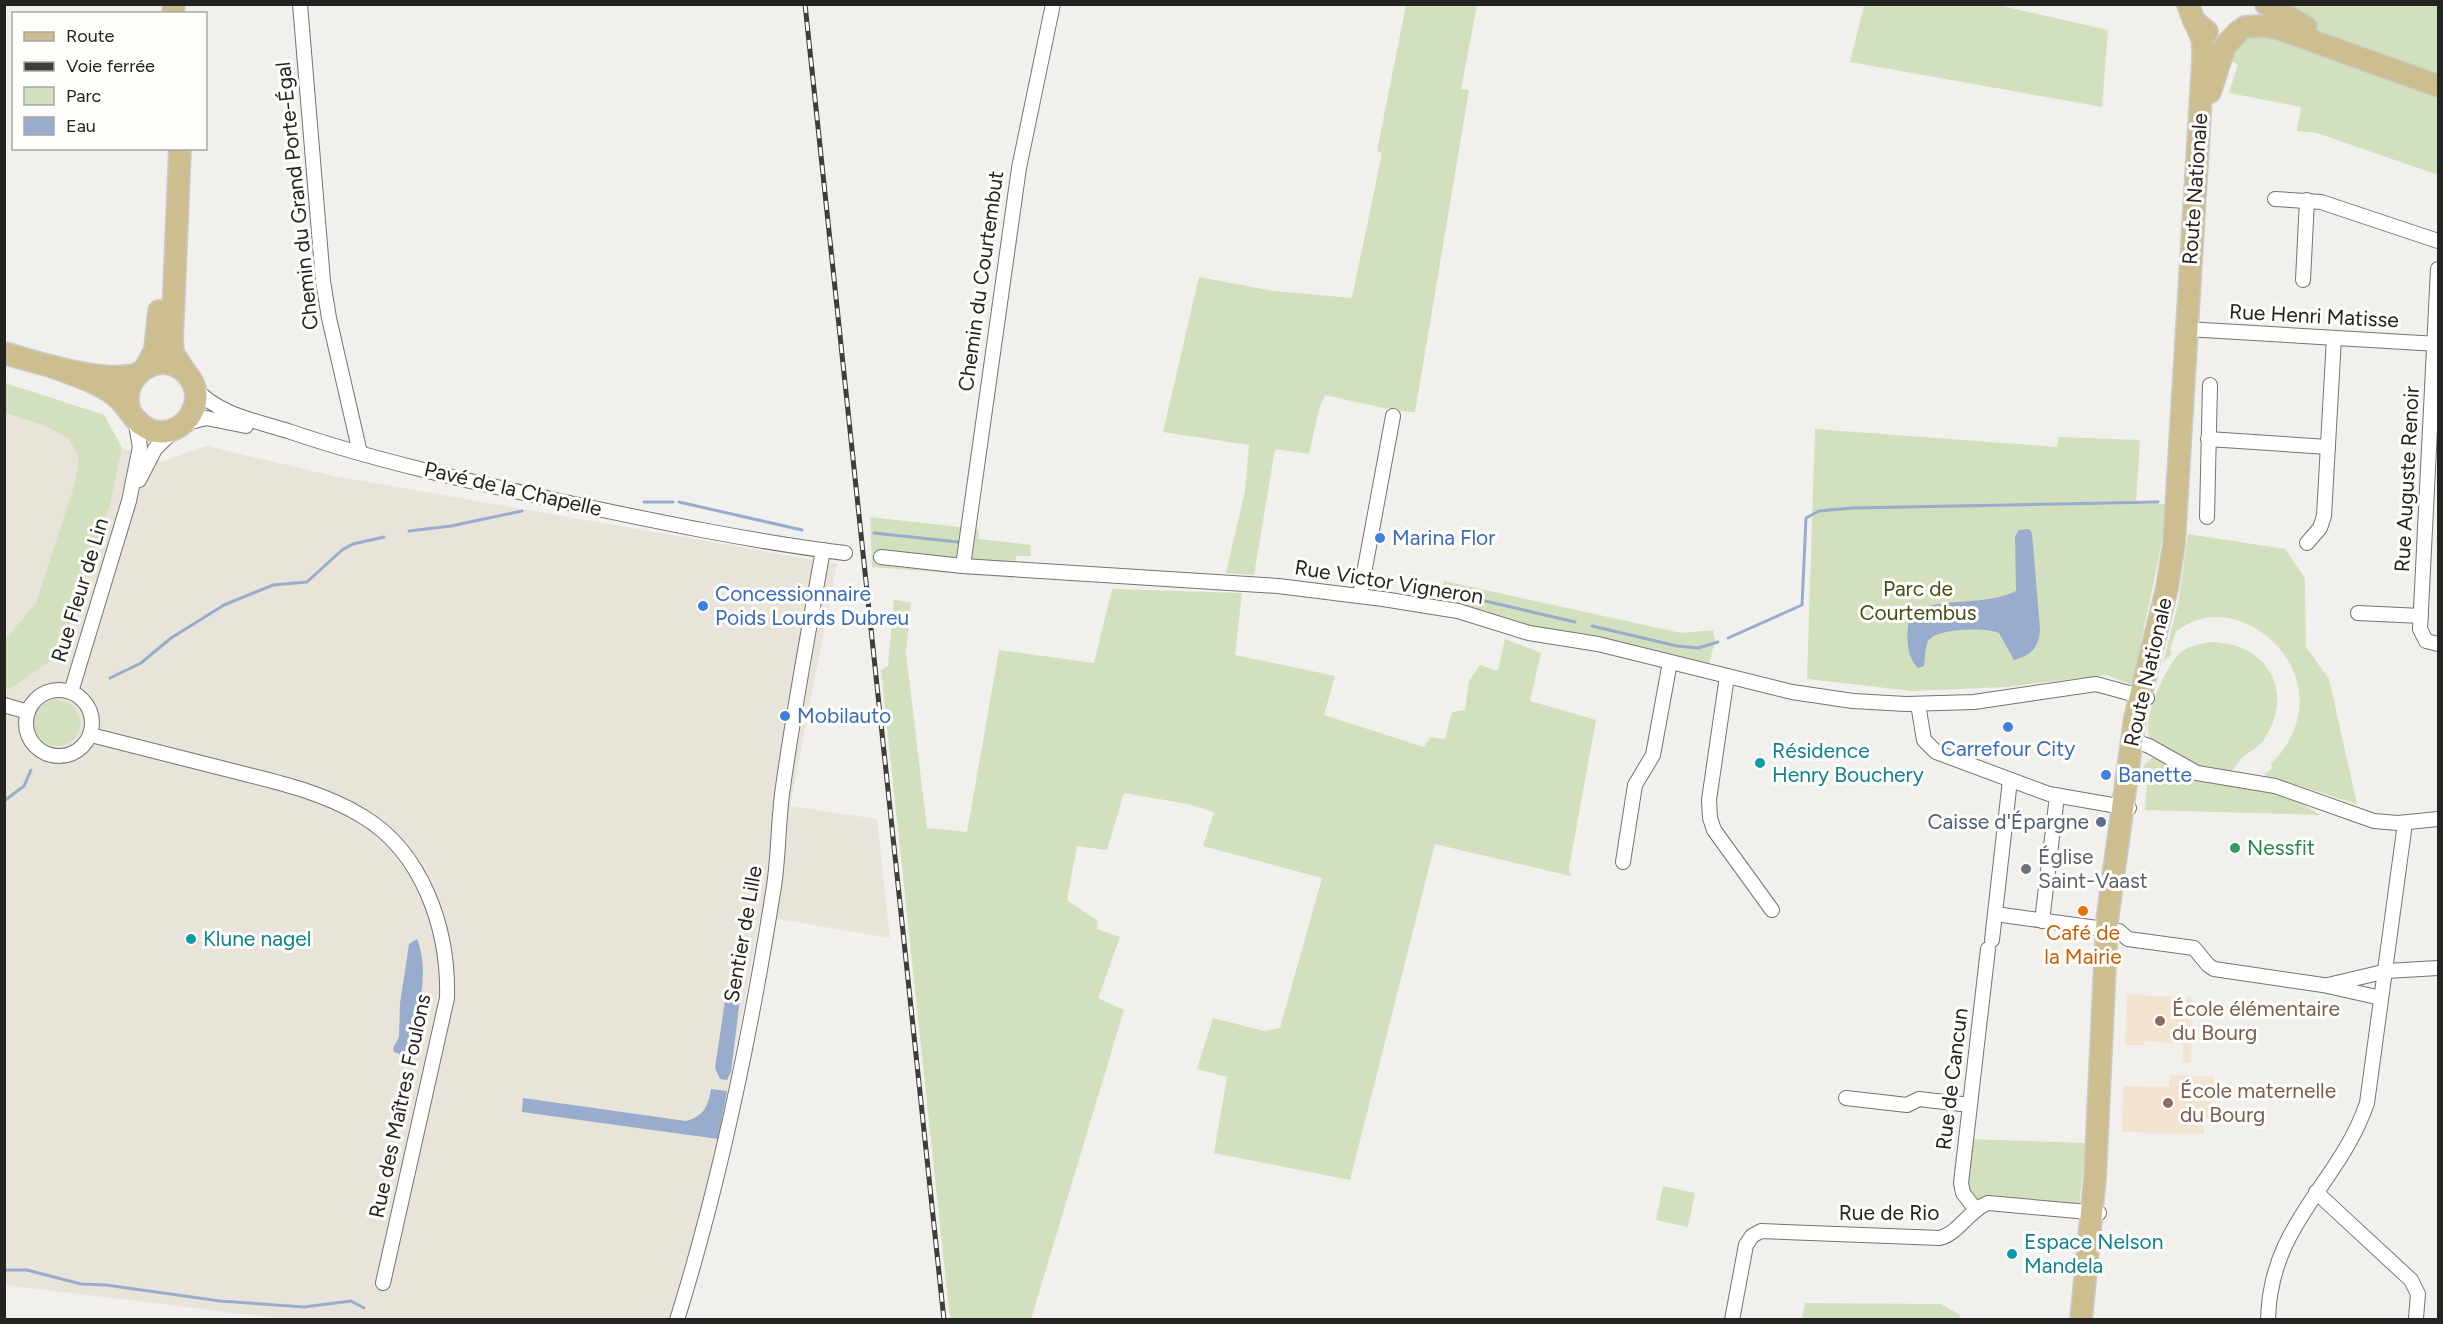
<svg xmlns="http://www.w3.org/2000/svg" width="2443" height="1324" viewBox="0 0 2443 1324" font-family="Figtree,sans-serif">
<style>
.built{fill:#e9e4da}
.education{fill:#f2e4d1}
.green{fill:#d2e0bd}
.water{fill:#98accd}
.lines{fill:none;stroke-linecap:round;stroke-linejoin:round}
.stream{stroke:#98accd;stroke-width:3}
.street-casing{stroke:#757471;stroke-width:16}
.primary-casing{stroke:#cacaca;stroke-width:24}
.street{stroke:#fff;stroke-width:14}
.primary{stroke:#cdbe8f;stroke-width:21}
.rail-casing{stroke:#3d3d3c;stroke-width:5}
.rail{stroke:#fffdfa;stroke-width:3;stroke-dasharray:9;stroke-linecap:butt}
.shop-dot{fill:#3f7fe0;stroke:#fffdfa;stroke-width:2}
.culture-dot{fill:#0f9aa8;stroke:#fffdfa;stroke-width:2}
.service-dot{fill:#5c6f8a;stroke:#fffdfa;stroke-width:2}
.leisure-dot{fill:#2e9e5b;stroke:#fffdfa;stroke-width:2}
.worship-dot{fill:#6b7280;stroke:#fffdfa;stroke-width:2}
.food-dot{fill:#e8710a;stroke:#fffdfa;stroke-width:2}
.education-dot{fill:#8d6e63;stroke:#fffdfa;stroke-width:2}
.labels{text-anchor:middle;stroke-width:6;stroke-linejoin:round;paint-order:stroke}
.street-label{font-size:21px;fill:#232322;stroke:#fffdfa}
.shop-label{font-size:21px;fill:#366cbe;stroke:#fffdfa;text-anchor:start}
.park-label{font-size:21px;fill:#3e5018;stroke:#fffdfa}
.culture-label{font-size:21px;fill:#0d838f;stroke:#fffdfa;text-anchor:start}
.service-label{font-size:21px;fill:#4e5e75;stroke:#fffdfa;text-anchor:end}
.leisure-label{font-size:21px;fill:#27864d;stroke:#fffdfa;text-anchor:start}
.worship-label{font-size:21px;fill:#5b616d;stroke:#fffdfa;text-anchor:start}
.food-label{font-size:21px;fill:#c56008;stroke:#fffdfa}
.education-label{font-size:21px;fill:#785e54;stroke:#fffdfa;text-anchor:start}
</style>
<rect width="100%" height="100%" fill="#f1f0ed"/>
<polygon class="built" points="5,383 104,415 122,448 161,462 206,446 334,476 837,564 790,806 877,819 890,938 760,916 716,1155 669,1319 292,1320 5,1285"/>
<g class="education">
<polygon points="2127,995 2193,997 2191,1063 2183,1062 2183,1044 2145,1041 2144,1045 2125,1045"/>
<polygon points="2170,1075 2214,1077 2211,1118 2204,1120 2204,1134 2122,1132 2123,1086 2169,1087"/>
</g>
<g class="green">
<polygon points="1406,5 1477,5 1461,89 1469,90 1415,412 1397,411 1325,395 1319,409 1309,454 1275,449 1254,575 1226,573 1245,491 1249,445 1163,432 1199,277 1274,291 1352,298 1382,153 1377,151"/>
<polygon points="1864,5 1998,5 2108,30 2102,107 1850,62"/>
<polygon points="2282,5 2438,5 2438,175 2317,133 2297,131 2301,107 2229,93 2238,64 2227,60 2239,39"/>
<polygon points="5,383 104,415 122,448 110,505 68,631 53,659 10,689 5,689 5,640 36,603 75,483 79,456 68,438 46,426 5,413"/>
<path d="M 1815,429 L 2057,447 L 2059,437 L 2140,440 L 2136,504 L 2166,504 C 2162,566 2140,624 2136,686 L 2106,675 L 2005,687 L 1912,691 L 1807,679 Z"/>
<polygon points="870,517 978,529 979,539 1030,545 1031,556 1016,556 1013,578 872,567"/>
<path d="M 2188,534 L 2285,549 L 2305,578 L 2306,647 L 2329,679 L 2357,804 L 2264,775 L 2272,768 L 2271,764 C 2353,681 2239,578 2176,632 L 2170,649 L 2172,654 L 2163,662 L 2178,604 Z"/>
<polygon points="1444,581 1681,633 1713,630 1715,640 1709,664 1549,634 1440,602"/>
<polygon points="1112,589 1242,593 1235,655 1335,676 1324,715 1424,747 1430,737 1445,739 1452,712 1465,710 1469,681 1480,665 1498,671 1505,639 1541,653 1530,701 1596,720 1569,868 1571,876 1435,844 1350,1180 1214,1153 1227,1077 1197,1069 1213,1018 1264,1031 1280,1028 1322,878 1203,846 1214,812 1188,804 1124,793 1107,850 1077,846 1067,900 1098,921 1097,929 1120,937 1098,998 1124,1010 1031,1319 950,1319 881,670 888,666 894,600 911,602 906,653 927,828 967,832 999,650 1094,663"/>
<path d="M 2210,642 C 2265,642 2296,689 2265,738 C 2260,747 2252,750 2244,756 C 2239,761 2234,768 2229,774 C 2213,771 2159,752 2150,738 C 2140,723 2166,665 2180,653 C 2188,646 2200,644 2210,642 Z"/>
<circle cx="57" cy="723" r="23"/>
<polygon points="2153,757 2188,775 2291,798 2321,815 2145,810 2147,783 2141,778 2144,765"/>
<polygon points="1969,1139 2086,1143 2079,1206 1975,1200 1965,1186"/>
<polygon points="1663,1186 1695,1193 1688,1227 1656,1220"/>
<polygon points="1805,1303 1941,1304 1960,1315 1960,1319 1802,1319"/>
</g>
<g class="water">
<path d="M 2029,529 L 2032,533 L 2040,630 C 2038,649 2032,654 2014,660 L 1999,633 C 1987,627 1936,628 1928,641 C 1925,647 1925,659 1924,666 L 1918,668 C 1905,657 1905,626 1912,612 C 1945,596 1983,607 2016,591 L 2015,537 L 2019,530 Z"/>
<path d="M 417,939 C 431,974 416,1013 414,1048 L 412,1054 L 406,1056 L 394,1052 L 393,1048 L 399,1037 L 400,1003 L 409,944 Z"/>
<polygon points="727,987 741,990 731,1072 727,1080 720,1079 715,1068"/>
<path d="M 711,1089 L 727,1091 L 718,1139 L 522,1112 L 523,1098 L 686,1121 C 704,1116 708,1106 711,1089 Z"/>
</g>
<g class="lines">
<g class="stream">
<polyline points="644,502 673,502"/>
<polyline points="679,502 802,530"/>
<polyline points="409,531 451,526 522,511"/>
<polyline points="874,533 958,542"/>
<polyline points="1472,598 1575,622"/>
<polyline points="1592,626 1677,646 1698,648 1718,642"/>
<polyline points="1728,638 1802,605 1806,518 1819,511 1852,508 2158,502"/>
<polyline points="110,678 141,663 171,638 224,605 273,585 307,582 342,550 353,544 384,537"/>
<polyline points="4,801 24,786 31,770"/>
<polyline points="4,1270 27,1270 81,1284 106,1285 220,1301 304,1307 351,1301 364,1308"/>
</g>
<defs>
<g id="street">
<polyline points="300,4 323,281 329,318 360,453"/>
<polyline points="2275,199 2321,202 2438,241"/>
<polyline points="2438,269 2420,629 2426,641 2438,644"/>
<polyline points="2303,280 2307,200"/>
<polyline points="2186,329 2438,344"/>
<path d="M 195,388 C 217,414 256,421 288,431 C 376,461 468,481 560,501 C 654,521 749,541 845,553"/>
<polyline points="183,424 206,418 246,426"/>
<polyline points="2208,439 2328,447"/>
<polyline points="139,480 155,449 174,430"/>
<polyline points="2207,517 2210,385"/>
<polyline points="2307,543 2320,528 2324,516 2334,338"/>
<polyline points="881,557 963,566 1278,586 1383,599 1458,611 1529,633 1598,644 1792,692 1853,701 1906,704 1974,702 2096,684 2147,698"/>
<polyline points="963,566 1019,168 1053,4"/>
<polyline points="1360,595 1393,416"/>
<polyline points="2358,613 2421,616"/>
<polyline points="1727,676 1709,800 1710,818 1714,830 1772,910"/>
<circle cx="59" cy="723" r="33"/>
<polyline points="71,692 129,501 140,447 135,419"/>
<polyline points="1918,704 1924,740 1936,752 2049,794 2129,808"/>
<polyline points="4,705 28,712"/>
<path d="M 91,735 C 138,747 185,759 233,771 C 277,782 322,792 362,816 C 423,852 449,930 447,998 L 383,1283"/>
<polyline points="2132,740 2149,746 2197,773 2275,786 2374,821 2398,823 2438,819"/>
<polyline points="1623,862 1635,785 1653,755 1670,662"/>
<polyline points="1995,914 2112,930"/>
<polyline points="2042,921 2057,796"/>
<polyline points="2119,931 2128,939 2194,948 2208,965 2214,969 2323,985 2381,998"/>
<polyline points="1992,940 2010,780"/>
<polyline points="2328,985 2387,971 2438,968"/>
<polyline points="1846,1098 1907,1105 1919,1099 1970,1105"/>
<polyline points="2316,1192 2411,1280 2418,1294 2416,1318"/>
<polyline points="1976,1210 1963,1193 1961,1183 1988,949"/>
<path d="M 677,1320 C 721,1179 751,1032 774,886 C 779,853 778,820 783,787 C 794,708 809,629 823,550"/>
<path d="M 1732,1320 L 1746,1245 L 1752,1236 L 1761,1231 L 1940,1238 C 1959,1233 1969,1210 1988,1203 L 2099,1213"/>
<path d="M 2268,1320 C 2270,1223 2339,1185 2367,1103 L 2405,823"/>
</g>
<g id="primary">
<polyline points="2188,4 2194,21 2207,32"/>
<polyline points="2266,4 2306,27"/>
<polyline points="173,14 174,4"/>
<polyline points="2245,27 2262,26 2280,29 2438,86"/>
<polyline points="2210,92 2225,46 2239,31"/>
<polyline points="180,148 172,339 173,353 186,373"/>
<path d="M 4,353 C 38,363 104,384 137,374"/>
<path d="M 51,366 C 72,375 101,382 118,398 C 127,406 132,418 142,425 C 172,448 211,409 190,378 C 166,344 117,374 130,411"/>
<polyline points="146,367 155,350 159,311"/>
<polyline points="2081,1320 2095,1178 2107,921 2135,718 2167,588 2174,544 2203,61 2203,41 2196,24"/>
</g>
</defs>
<use href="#street" class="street-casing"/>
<use href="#primary" class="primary-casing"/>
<use href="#street" class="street"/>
<use href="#primary" class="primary"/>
<defs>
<polyline id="rail" points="805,4 944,1320"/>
</defs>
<use href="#rail" class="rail-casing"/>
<use href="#rail" class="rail"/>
</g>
<g class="shop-dot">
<circle cx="1380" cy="538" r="6"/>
<circle cx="703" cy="606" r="6"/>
<circle cx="785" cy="716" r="6"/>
<circle cx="2008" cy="727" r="6"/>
<circle cx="2106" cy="775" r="6"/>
</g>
<g class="culture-dot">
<circle cx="1760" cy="763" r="6"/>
<circle cx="191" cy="939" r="6"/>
<circle cx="2012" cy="1254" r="6"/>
</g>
<circle class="service-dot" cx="2101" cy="822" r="6"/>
<circle class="leisure-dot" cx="2235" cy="848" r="6"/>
<circle class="worship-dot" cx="2026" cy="869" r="6"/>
<circle class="food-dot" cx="2083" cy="911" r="6"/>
<g class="education-dot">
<circle cx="2160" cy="1021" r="6"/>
<circle cx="2168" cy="1103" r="6"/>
</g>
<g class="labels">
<g class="street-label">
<text transform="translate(2195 189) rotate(-86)" y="7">Route Nationale</text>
<text transform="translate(297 196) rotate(-96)" y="7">Chemin du Grand Porte-Égal</text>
<text transform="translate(981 281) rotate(-82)" y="7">Chemin du Courtembut</text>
<text transform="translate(2314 316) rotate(3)" y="7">Rue Henri Matisse</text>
<text transform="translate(2407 479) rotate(-87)" y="7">Rue Auguste Renoir</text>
<text transform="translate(513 489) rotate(13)" y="7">Pavé de la Chapelle</text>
<text transform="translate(1389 582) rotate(9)" y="7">Rue Victor Vigneron</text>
<text transform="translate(80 590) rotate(-73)" y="7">Rue Fleur de Lin</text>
<text transform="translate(2148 672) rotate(-77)" y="7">Route Nationale</text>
<text transform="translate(743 934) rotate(-80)" y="7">Sentier de Lille</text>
<text transform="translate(1952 1079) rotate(-83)" y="7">Rue de Cancun</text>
<text transform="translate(400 1106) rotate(-78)" y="7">Rue des Maîtres Foulons</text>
<text x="1889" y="1220">Rue de Rio</text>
</g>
<g class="shop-label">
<text x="1392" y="545">Marina Flor</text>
<text x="715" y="601">Concessionnaire<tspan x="715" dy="24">Poids Lourds Dubreu</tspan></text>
<text x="797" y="723">Mobilauto</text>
<text x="2008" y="756" text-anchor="middle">Carrefour City</text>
<text x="2118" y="782">Banette</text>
</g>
<g class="park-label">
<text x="1918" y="596">Parc de<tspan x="1918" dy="24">Courtembus</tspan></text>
</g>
<g class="culture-label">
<text x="1772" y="758">Résidence<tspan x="1772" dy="24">Henry Bouchery</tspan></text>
<text x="203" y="946">Klune nagel</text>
<text x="2024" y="1249">Espace Nelson<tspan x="2024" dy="24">Mandela</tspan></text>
</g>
<g class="service-label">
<text x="2089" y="829">Caisse d'Épargne</text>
</g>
<g class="leisure-label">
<text x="2247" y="855">Nessfit</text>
</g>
<g class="worship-label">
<text x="2038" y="864">Église<tspan x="2038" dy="24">Saint-Vaast</tspan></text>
</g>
<g class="food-label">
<text x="2083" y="940">Café de<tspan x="2083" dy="24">la Mairie</tspan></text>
</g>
<g class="education-label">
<text x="2172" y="1016">École élémentaire<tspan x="2172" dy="24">du Bourg</tspan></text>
<text x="2180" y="1098">École maternelle<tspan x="2180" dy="24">du Bourg</tspan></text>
</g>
</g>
<rect width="2443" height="1324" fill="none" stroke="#232322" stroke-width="12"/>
<rect x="12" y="12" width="195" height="138" fill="#fffdfa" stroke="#a7a6a4" stroke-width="1.5"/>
<rect x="24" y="32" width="30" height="9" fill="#cdbe8f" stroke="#a7a6a4" stroke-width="1.5"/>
<text x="66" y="42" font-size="18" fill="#232322">Route</text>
<rect x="24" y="62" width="30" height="9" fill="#3d3d3c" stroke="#a7a6a4" stroke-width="1.5"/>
<text x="66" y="72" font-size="18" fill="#232322">Voie ferrée</text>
<rect x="24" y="87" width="30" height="18" fill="#d2e0bd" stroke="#a7a6a4" stroke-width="1.5"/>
<text x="66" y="102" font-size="18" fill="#232322">Parc</text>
<rect x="24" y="117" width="30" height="18" fill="#98accd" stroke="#a7a6a4" stroke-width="1.5"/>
<text x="66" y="132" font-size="18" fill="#232322">Eau</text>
</svg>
